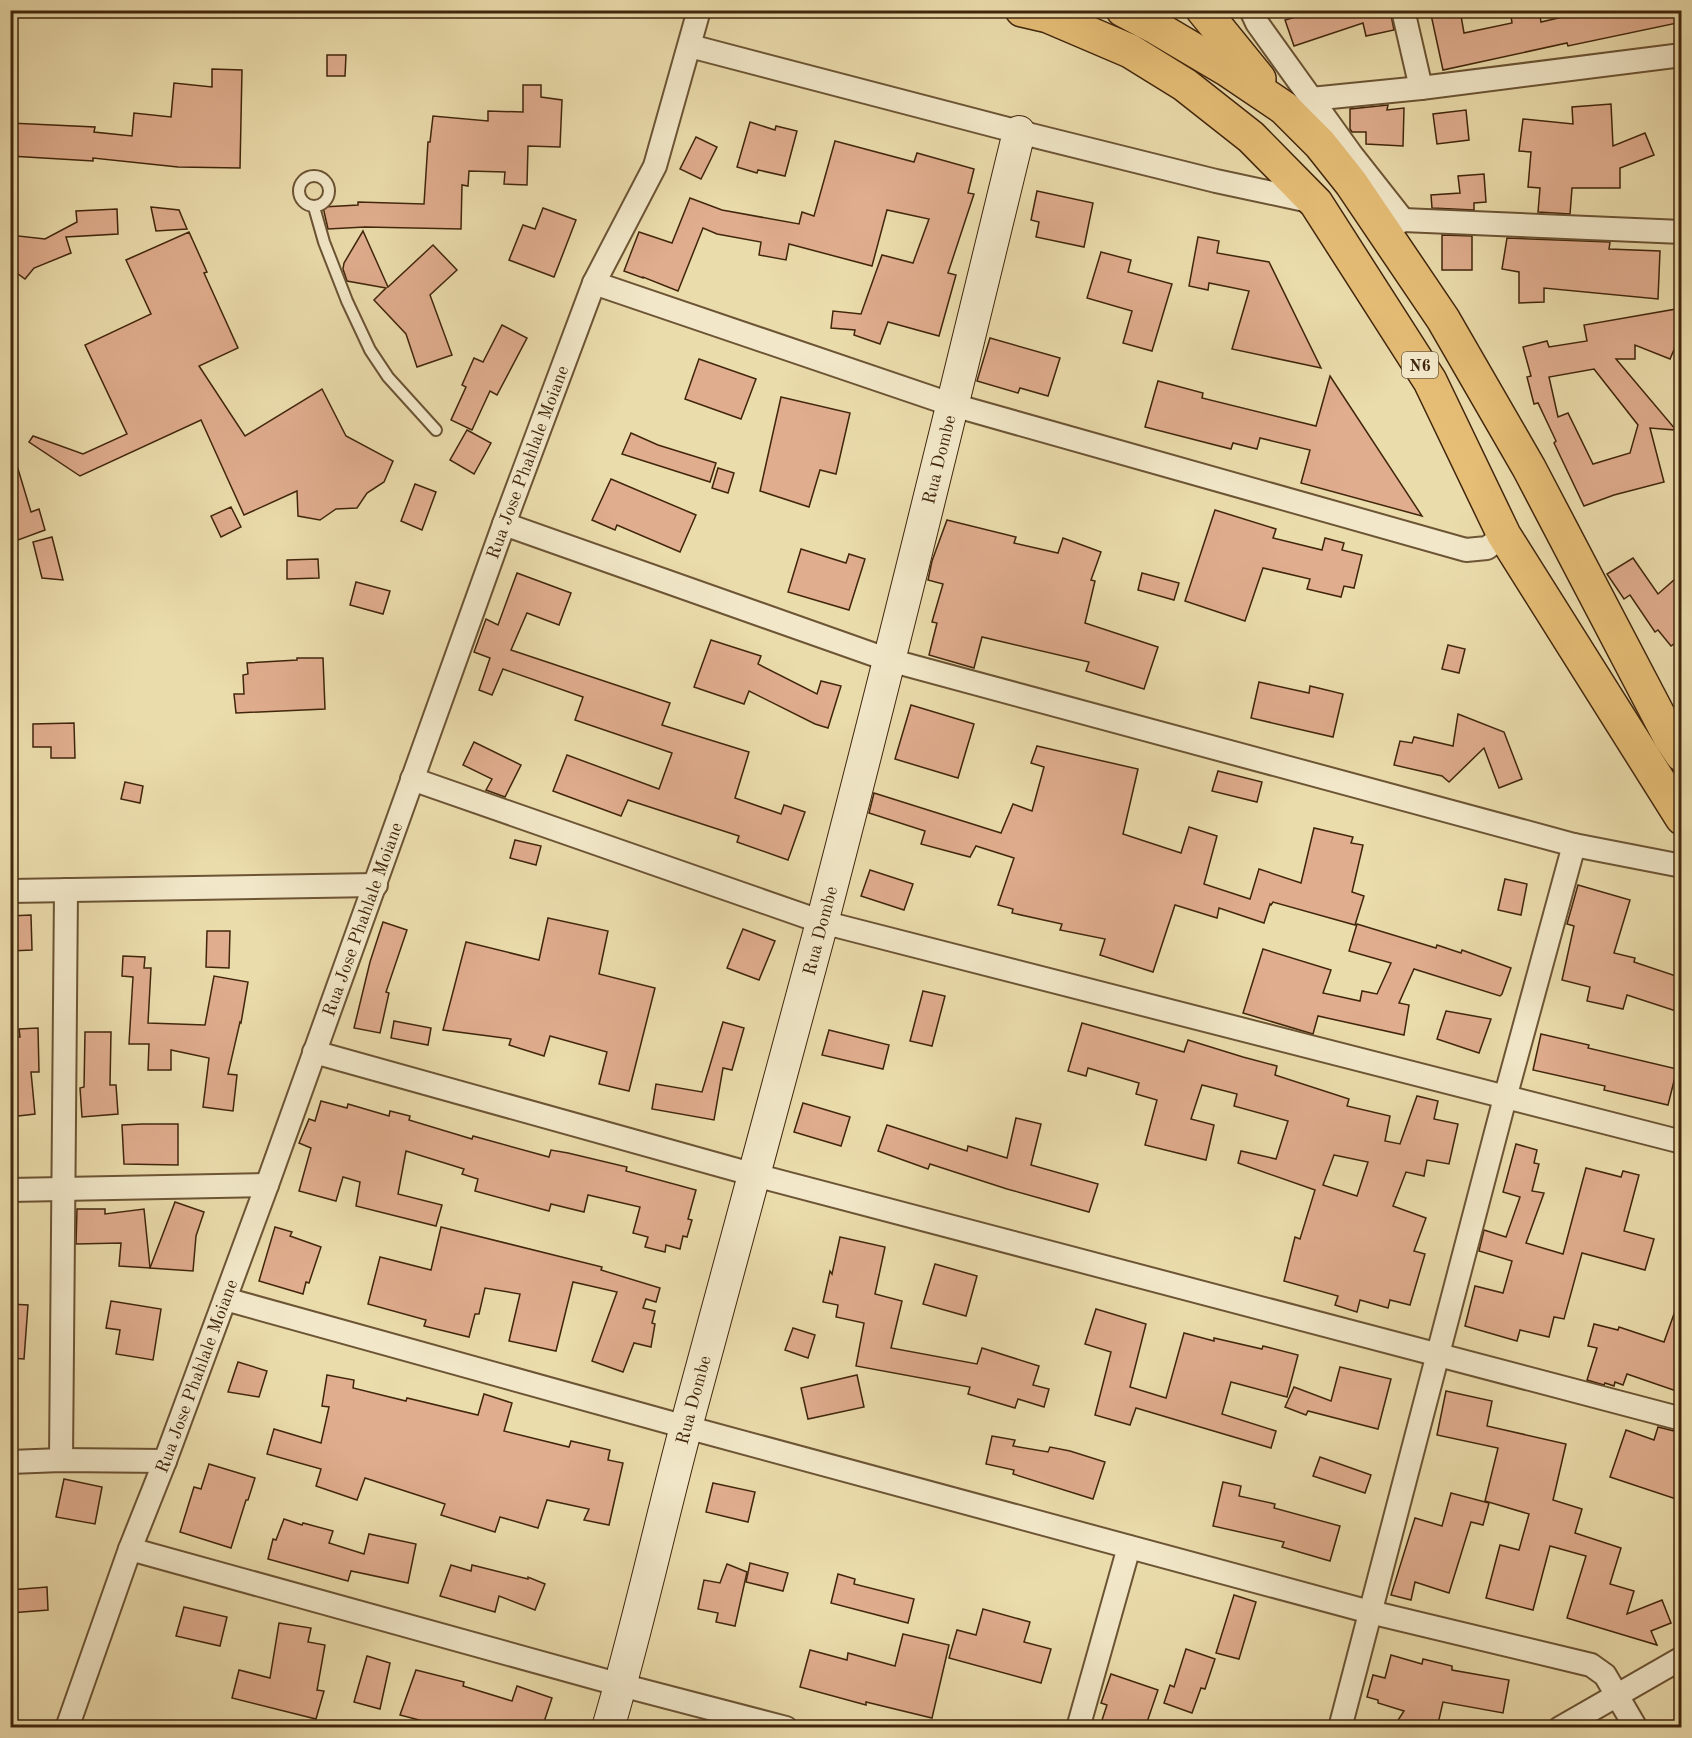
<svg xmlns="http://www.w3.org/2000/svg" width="1692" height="1738" viewBox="0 0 1692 1738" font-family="'Old Standard TT',serif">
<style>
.building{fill:#e0ad8e;stroke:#41260c;stroke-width:1.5;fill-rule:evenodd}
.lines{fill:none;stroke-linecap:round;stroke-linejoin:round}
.lane-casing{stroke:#6c5434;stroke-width:14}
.street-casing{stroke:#6c5434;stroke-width:26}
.secondary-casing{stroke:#41260c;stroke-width:34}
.highway-casing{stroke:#41260c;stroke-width:36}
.lane{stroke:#f2e8c9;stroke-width:10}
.street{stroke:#f2e8c9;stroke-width:22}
.secondary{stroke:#f2e8c9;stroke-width:32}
.highway{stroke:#e6be76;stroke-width:33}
.labels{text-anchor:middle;stroke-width:4.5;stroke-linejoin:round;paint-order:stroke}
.shield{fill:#f2e8c9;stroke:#766045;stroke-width:1.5}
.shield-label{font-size:16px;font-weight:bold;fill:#41260c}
.street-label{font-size:18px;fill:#41260c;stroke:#f2e8c9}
</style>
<rect width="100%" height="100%" fill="#ebdcac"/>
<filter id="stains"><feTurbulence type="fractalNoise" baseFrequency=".00333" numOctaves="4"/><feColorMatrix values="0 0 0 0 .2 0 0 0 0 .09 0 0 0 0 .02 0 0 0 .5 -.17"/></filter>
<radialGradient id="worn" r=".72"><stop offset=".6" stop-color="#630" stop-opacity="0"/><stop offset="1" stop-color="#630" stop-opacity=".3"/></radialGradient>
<g class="building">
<polygon points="1294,10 1390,10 1394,30 1366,36 1363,23 1294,46 1285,20 1296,17"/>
<polygon points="1430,10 1460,10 1464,33 1512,23 1511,16 1535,10 1539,10 1541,22 1592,10 1682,10 1682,22 1568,46 1567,43 1443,70"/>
<polygon points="327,55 346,55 345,76 327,76"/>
<polygon points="212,69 242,70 240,168 178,167 93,158 93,161 10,156 10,123 95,127 94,132 132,136 134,113 171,117 174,83 212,87"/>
<polygon points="523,85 541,85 541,97 562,100 560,147 528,146 527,185 504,184 505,172 469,171 468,186 462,185 461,229 365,227 328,229 323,207 358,205 358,202 424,204 428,142 430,142 433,116 488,121 488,111 523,112"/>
<polygon points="1611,104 1613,146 1645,133 1654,155 1620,168 1620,188 1572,188 1570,214 1538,212 1540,188 1528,187 1531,152 1519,151 1523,119 1573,124 1572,107"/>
<polygon points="1388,105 1387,110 1404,108 1403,146 1366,144 1366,132 1352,132 1350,129 1350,109"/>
<polygon points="1466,110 1469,140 1437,144 1433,114"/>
<polygon points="750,122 775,130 776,126 797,131 785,176 758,170 757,173 737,167"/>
<polygon points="696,137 717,147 701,179 680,169"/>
<polygon points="835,141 914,162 917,153 974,169 968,193 974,194 948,273 956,275 939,336 888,322 880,344 854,335 855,330 831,328 833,311 861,314 882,255 913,263 929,219 887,210 872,266 789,244 786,260 759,255 761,242 717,234 703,228 678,291 643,277 643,278 624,271 639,232 672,243 690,198 722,210 799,224 802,212 814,216"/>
<polygon points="1484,174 1486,202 1474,203 1474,210 1432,208 1431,195 1460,193 1458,176"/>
<polygon points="1037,191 1093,203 1084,247 1036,237 1039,222 1031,220"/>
<polygon points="151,207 179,210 187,229 156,231"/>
<polygon points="543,208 576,220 554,277 509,260 523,225 535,229"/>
<polygon points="117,209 118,234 66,237 71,253 34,268 25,279 10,268 10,235 45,239 77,222 76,211"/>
<polygon points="363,231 388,287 433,245 457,270 430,295 452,355 417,367 406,334 374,300 386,288 347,281 343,269 344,263"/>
<polygon points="189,232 207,272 204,273 238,348 199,366 245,436 322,389 346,436 393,461 384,482 367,493 357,508 336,509 320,520 298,516 297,491 244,515 201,420 80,476 29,442 33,436 83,454 127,434 85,345 151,314 126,260"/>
<polygon points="1442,235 1472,236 1472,270 1442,270"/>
<polygon points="1198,237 1219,241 1217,253 1269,262 1321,368 1232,349 1249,291 1209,283 1208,290 1189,286"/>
<polygon points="1507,238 1610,242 1609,249 1660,251 1658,299 1544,288 1544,302 1519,303 1519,272 1502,269"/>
<polygon points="1101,252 1131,260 1128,272 1172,284 1152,351 1123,343 1132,311 1087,298"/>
<path d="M 1682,308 L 1682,331 L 1670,359 L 1635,345 L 1635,359 L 1616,359 L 1676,430 L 1650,428 L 1664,482 L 1614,495 L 1584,506 L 1554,443 L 1556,441 L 1538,403 L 1534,404 L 1527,377 L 1531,376 L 1523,347 L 1547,341 L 1549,347 L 1587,341 L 1584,325 ZM 1594,369 L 1638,425 L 1630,453 L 1593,464 L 1568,413 L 1558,417 L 1549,377 Z"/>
<polygon points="502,325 527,338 497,395 490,391 472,430 451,420 466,387 462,385 474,358 483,362"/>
<polygon points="990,338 1060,358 1048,396 1020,388 1018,393 977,381"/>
<polygon points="699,359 756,379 741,419 685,399"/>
<polygon points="1330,376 1422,516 1301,483 1310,450 1260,438 1257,449 1233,443 1231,449 1145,427 1158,381 1203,393 1202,398 1316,426"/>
<polygon points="781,397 850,413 836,474 820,470 809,507 760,491"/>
<polygon points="467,430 491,443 474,474 450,460"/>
<polygon points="631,433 658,445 716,463 710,482 622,454"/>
<polygon points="15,459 31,512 39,509 45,530 10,543 10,460"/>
<polygon points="718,468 734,473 728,493 712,488"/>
<polygon points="611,479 696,515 680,552 617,525 615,530 592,520"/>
<polygon points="415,484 436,492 422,530 401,521"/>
<polygon points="231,507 241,527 221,537 211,516"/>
<polygon points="1215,510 1276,529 1273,538 1322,550 1325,538 1344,543 1342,550 1362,555 1354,588 1344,586 1341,597 1307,589 1310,579 1263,568 1245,621 1185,601"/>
<polygon points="947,520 1016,537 1014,543 1058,553 1063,538 1101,552 1091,580 1095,581 1085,623 1158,647 1144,689 1086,671 1089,662 982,637 974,668 929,655 937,623 932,622 943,584 928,580 932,561"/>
<polygon points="52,537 63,580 42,578 33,542"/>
<polygon points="801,549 846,563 849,554 865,559 849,610 788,592"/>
<polygon points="1633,558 1658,594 1682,573 1682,638 1671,646 1658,630 1655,632 1630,595 1624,599 1607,574"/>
<polygon points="318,559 319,578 287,579 287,560"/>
<polygon points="517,573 571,593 559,625 527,613 511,650 670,703 662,725 749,752 735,798 781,814 784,805 805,812 788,860 737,842 739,836 628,800 621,816 553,791 567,755 659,789 672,753 575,720 583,697 503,669 492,695 479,690 490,658 474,652 486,619 498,625"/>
<polygon points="1142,573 1179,583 1174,600 1138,590"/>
<polygon points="356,582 390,591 383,614 350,605"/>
<polygon points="711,640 761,656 758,664 817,694 821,681 841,686 828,728 815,724 749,691 744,704 694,687"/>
<polygon points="1448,645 1465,649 1459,673 1442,669"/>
<polygon points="297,658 323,658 325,709 236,713 234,694 244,694 243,675 248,674 247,663 297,660"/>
<polygon points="1259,682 1309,693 1310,686 1343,694 1333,737 1251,718"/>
<polygon points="911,705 974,724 958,778 895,759"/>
<polygon points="1458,714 1504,732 1522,779 1499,788 1484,748 1449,782 1442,776 1394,765 1400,741 1412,743 1414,737 1453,746"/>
<polygon points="74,723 75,758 51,758 51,747 33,747 33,724"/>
<polygon points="474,742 521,765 505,797 486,790 492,779 463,765"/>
<polygon points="1037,746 1138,769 1123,834 1181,853 1189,827 1217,836 1204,884 1250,899 1259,869 1301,883 1314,828 1353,837 1351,843 1363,845 1352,892 1364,896 1355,925 1273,902 1271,905 1270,904 1264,923 1219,908 1217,918 1175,905 1153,972 1100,955 1105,939 1060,930 1062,924 1012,913 1013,909 998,905 1014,858 976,846 970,857 921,844 925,831 869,813 874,793 1001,833 1013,804 1032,811 1044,767 1031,763"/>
<polygon points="1218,771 1262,782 1257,802 1212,791"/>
<polygon points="125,782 143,786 140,803 121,799"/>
<polygon points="515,840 541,846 536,865 510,858"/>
<polygon points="870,870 913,884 904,910 861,896"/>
<polygon points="1505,879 1527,884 1521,915 1498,910"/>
<polygon points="1578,885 1630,900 1614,953 1635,958 1634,962 1682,978 1682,1013 1627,995 1623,1009 1587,1001 1590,987 1562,980 1574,926 1567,924"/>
<polygon points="31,915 32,950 10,951 10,916"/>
<polygon points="548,918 608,931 599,974 655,988 629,1091 599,1084 607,1052 550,1036 544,1056 509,1045 511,1039 443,1030 466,942 539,960"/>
<polygon points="383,922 407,930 386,992 389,993 380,1033 354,1028 370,962"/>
<polygon points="1357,924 1436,948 1437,945 1461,953 1462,950 1511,968 1502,994 1500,996 1414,969 1399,1003 1409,1005 1404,1035 1318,1016 1313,1034 1243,1013 1263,949 1331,970 1323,993 1360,1001 1362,991 1377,994 1391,963 1349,951"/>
<polygon points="743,929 775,941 759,980 727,968"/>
<polygon points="207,931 230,931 229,968 206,967"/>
<polygon points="123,956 145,957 144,968 151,968 148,1023 205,1025 214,976 248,982 241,1023 240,1022 228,1074 237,1075 233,1111 203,1107 209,1058 171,1050 171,1070 148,1070 149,1044 129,1044 133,977 122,976"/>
<polygon points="923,991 945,996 932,1046 910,1041"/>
<polygon points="1446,1011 1491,1019 1479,1053 1437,1039"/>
<polygon points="394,1021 431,1028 428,1045 391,1038"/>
<polygon points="723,1022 744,1028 732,1070 723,1068 714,1120 652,1109 656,1084 702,1092"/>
<path d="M 1082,1023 L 1184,1052 L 1188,1040 L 1243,1057 L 1277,1066 L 1275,1075 L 1349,1099 L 1347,1106 L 1390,1116 L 1385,1141 L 1400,1144 L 1417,1096 L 1438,1101 L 1434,1119 L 1458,1124 L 1449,1164 L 1427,1160 L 1424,1176 L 1406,1172 L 1393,1206 L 1426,1218 L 1414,1251 L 1425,1254 L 1410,1305 L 1390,1300 L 1388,1308 L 1360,1300 L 1357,1312 L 1335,1305 L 1338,1296 L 1284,1281 L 1295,1237 L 1300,1239 L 1315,1190 L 1238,1163 L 1241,1151 L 1276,1159 L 1288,1121 L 1234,1106 L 1237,1094 L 1202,1085 L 1191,1119 L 1214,1125 L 1206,1160 L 1145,1145 L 1157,1100 L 1136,1094 L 1139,1083 L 1088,1068 L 1086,1076 L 1068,1071 ZM 1334,1155 L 1368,1162 L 1357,1196 L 1323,1185 Z"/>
<polygon points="38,1028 39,1072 31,1072 35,1114 10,1117 10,1037 20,1037 19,1029"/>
<polygon points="829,1030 889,1045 883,1069 822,1055"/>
<polygon points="85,1032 111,1032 110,1085 116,1085 118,1114 82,1117 80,1088 84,1087"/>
<polygon points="1541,1034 1589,1045 1588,1048 1677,1069 1668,1105 1604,1090 1605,1086 1533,1070"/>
<polygon points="321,1101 347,1108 348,1104 389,1116 390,1111 410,1116 409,1120 472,1139 473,1136 549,1157 551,1150 568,1153 627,1167 626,1171 696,1190 688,1219 692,1220 687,1237 683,1236 680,1249 666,1245 665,1252 645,1247 648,1237 633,1233 640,1207 588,1195 584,1212 551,1204 549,1211 475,1191 478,1179 462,1174 464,1169 406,1151 398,1194 442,1205 436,1226 356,1206 360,1182 343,1177 336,1201 299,1191 311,1148 299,1143 309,1119 315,1121"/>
<polygon points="803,1103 850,1117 841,1146 794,1132"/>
<polygon points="1016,1118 1041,1124 1031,1165 1098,1184 1089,1212 1007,1189 930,1164 928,1169 878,1151 887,1125 967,1151 968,1146 1007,1158"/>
<polygon points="142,1124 178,1124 178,1165 124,1164 122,1125"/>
<polygon points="1516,1144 1537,1150 1534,1163 1539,1164 1532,1191 1544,1193 1526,1243 1563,1254 1586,1168 1621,1177 1623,1171 1639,1175 1624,1231 1654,1239 1645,1270 1582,1253 1564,1319 1554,1317 1549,1337 1520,1330 1517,1341 1465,1326 1475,1286 1503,1293 1512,1261 1479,1251 1484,1230 1506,1237 1520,1197 1503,1192"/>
<polygon points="175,1202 204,1212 196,1236 193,1271 150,1268"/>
<polygon points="77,1209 105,1209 105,1214 144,1209 150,1268 119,1266 121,1243 76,1244"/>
<polygon points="275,1227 292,1232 290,1236 321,1247 309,1283 306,1282 303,1294 259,1281"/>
<polygon points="441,1227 602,1267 601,1270 660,1288 656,1302 646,1299 643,1308 655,1311 652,1323 655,1324 651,1347 634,1343 623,1372 592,1361 617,1292 573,1282 556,1351 509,1341 520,1294 485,1288 479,1314 475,1314 469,1337 424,1326 426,1320 368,1304 380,1257 431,1270"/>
<polygon points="840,1237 885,1247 875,1294 902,1301 891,1348 977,1364 982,1348 1039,1366 1033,1385 1049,1389 1044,1407 1018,1399 1015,1408 968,1394 970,1387 856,1366 864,1323 836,1317 838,1305 823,1302 830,1271 832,1274"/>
<polygon points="935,1264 977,1276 966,1316 923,1304"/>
<polygon points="1679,1300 1682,1301 1682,1393 1627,1374 1623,1385 1615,1382 1614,1386 1605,1383 1604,1385 1587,1380 1597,1348 1588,1346 1594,1324 1618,1330 1619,1327 1664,1342"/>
<polygon points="111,1301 161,1309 153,1360 116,1354 120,1330 106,1328"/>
<polygon points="10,1304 28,1305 24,1359 10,1358"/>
<polygon points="1096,1309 1146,1324 1130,1387 1166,1398 1184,1333 1214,1341 1214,1338 1262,1349 1263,1346 1298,1355 1287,1397 1231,1382 1222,1414 1276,1431 1271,1448 1136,1408 1130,1425 1095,1415 1111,1352 1085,1344"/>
<polygon points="793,1328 815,1335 808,1358 785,1350"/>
<polygon points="238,1362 267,1371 259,1397 228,1392"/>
<polygon points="1340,1367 1391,1379 1378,1429 1308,1411 1306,1415 1285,1407 1294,1387 1331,1401"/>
<polygon points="327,1375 354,1380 353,1388 406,1401 407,1398 478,1415 484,1394 512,1403 504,1431 569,1447 571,1441 610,1450 608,1460 623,1463 609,1525 584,1520 589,1509 547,1500 538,1528 500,1517 495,1532 441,1515 445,1504 365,1478 357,1500 316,1486 321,1469 267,1454 274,1429 321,1443 329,1407 322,1406"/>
<polygon points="857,1375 864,1407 808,1419 801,1388"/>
<polygon points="1446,1391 1492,1401 1487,1426 1566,1444 1553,1500 1582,1509 1575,1533 1621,1548 1610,1584 1634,1591 1627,1614 1662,1600 1671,1623 1651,1631 1657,1645 1567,1618 1586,1556 1550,1546 1533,1610 1486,1598 1500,1545 1519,1550 1529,1514 1485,1501 1498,1448 1437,1435"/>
<polygon points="1658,1427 1682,1433 1682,1501 1610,1477 1626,1430 1654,1440"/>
<polygon points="992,1436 1015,1440 1013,1446 1048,1452 1050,1447 1070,1451 1105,1462 1093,1499 1013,1474 1014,1470 986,1464"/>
<polygon points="1320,1457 1371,1475 1365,1493 1313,1476"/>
<polygon points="209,1464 255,1478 248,1500 246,1500 231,1548 180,1532 194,1487 201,1489"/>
<polygon points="64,1479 102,1487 95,1524 56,1517"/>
<polygon points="1223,1482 1241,1486 1239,1496 1275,1504 1274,1508 1340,1526 1330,1561 1282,1547 1284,1542 1213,1526"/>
<polygon points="713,1483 755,1492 748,1522 706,1512"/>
<polygon points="1451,1493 1489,1503 1483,1525 1471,1522 1449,1593 1415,1582 1411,1600 1391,1595 1415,1518 1442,1526"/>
<polygon points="284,1519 302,1525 303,1523 333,1531 329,1543 364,1554 369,1534 416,1544 408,1583 351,1571 348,1581 268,1559 273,1539 276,1540"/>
<polygon points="750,1563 788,1573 783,1591 746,1582"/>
<polygon points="727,1564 747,1572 735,1626 716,1622 718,1613 698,1609 704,1580 720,1583"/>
<polygon points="451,1565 471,1571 472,1565 528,1579 528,1577 545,1584 535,1610 499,1596 495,1612 440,1596"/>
<polygon points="838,1574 855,1579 854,1584 914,1599 908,1623 831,1603"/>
<polygon points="47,1587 48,1610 10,1613 10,1590"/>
<polygon points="1234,1595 1256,1602 1239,1659 1216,1653"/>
<polygon points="184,1607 227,1617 220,1646 176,1636"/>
<polygon points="983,1609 1030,1622 1024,1642 1051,1649 1041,1683 949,1658 957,1630 976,1635"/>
<polygon points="279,1623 311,1628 308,1642 325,1645 317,1690 324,1691 316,1719 232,1698 239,1670 270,1678"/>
<polygon points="903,1634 949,1645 932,1718 866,1702 866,1705 800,1687 810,1650 847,1660 848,1653 895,1666"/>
<polygon points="1186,1649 1215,1659 1205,1689 1201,1688 1192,1713 1164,1703 1170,1685 1174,1687"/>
<polygon points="1391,1655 1422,1664 1423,1659 1452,1666 1452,1670 1509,1680 1503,1713 1443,1702 1437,1728 1393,1728 1404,1711 1378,1703 1378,1700 1367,1697 1373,1675 1385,1678"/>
<polygon points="367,1656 390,1663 380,1709 354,1702"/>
<polygon points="416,1670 464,1682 463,1686 512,1701 517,1686 552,1698 542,1728 433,1728 422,1724 423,1721 400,1715"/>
<polygon points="1111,1674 1158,1690 1145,1728 1124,1728 1102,1720 1107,1705 1101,1703"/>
</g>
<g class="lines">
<defs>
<g id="lane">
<circle cx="314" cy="191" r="15"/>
<polyline points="314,207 324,242 347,301 370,350 388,377 436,430"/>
</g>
<g id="street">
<polyline points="1251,10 1257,23 1351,154 1403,220 1384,232"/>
<polyline points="1403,10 1421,88"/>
<polyline points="690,46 1019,132 1216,181 1314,202"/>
<polyline points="1311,99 1421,88 1682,55"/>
<polyline points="1403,220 1682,232"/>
<polyline points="594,283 953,405 1466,550 1487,548 1504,535"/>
<polyline points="504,524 889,660 1574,845 1682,866"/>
<polyline points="412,779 822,922 1682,1142"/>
<polyline points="10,891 376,885"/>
<polyline points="314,1052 755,1175 1682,1419"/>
<polyline points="10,1190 267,1185"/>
<polyline points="225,1299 686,1427 1370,1612 1591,1665 1605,1675 1636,1728"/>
<polyline points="61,1460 66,890"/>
<polyline points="10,1462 61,1460 165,1461"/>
<polyline points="130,1549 621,1685 786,1728"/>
<path id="s1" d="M 67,1728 L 130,1549 L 165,1461 L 267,1185 L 504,524 L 594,283 L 655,166 L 699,10"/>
<polyline points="1078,1728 1129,1547"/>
<polyline points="1340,1728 1505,1098 1574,845"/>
<polyline points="1560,1728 1682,1658"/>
</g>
<g id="secondary">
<path id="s2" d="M 608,1728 C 638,1627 660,1524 687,1423 C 732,1255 779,1088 823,919 C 891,658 955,395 1019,132"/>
</g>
<g id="highway">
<polyline points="1022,10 1048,16 1130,51 1185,85 1251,137 1316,203 1430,381 1504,535 1682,818"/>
<polyline points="1123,10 1157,28 1228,70 1284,108 1320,144 1351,183 1443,319 1529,468 1671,739 1682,755"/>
<polyline points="1203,10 1259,79"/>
</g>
</defs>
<use href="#lane" class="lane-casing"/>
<use href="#street" class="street-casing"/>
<use href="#secondary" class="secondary-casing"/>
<use href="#highway" class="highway-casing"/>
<use href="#lane" class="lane"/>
<use href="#street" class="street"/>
<use href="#secondary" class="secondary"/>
<use href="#highway" class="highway"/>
</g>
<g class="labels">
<rect class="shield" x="1402" y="352" width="36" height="26" rx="4.5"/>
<g class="shield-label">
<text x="1420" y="371">N6</text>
</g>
<g class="street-label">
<text dy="6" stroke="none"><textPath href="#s2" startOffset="1311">Rua Dombe</textPath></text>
<text dy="6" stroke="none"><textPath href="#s1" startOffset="1347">Rua Jose Phahlale Moiane</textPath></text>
<text dy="6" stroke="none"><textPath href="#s1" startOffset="861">Rua Jose Phahlale Moiane</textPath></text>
<text dy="6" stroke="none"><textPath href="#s2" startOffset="825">Rua Dombe</textPath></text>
<text dy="6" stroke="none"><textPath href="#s1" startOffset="375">Rua Jose Phahlale Moiane</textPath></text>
<text dy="6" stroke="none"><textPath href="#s2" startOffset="339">Rua Dombe</textPath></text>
</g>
</g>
<rect width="1692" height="1738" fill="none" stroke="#ebdcac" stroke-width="36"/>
<rect x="12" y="12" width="1668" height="1714" fill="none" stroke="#41260c" stroke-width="3"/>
<rect x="18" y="18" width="1656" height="1702" fill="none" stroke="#41260c" stroke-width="1.5"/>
<rect width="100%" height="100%" filter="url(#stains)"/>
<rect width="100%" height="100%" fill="url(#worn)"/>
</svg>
